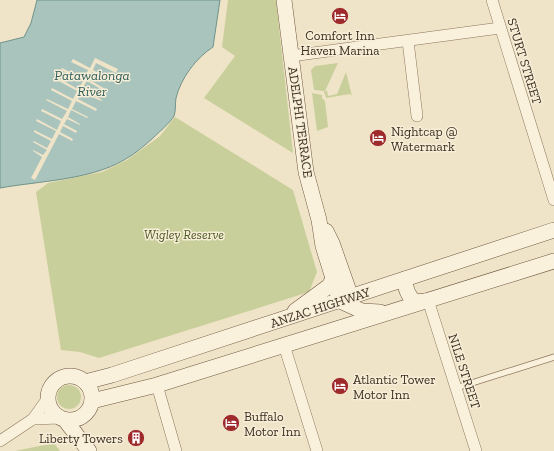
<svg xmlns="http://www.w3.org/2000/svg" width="554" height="451" viewBox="0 0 554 451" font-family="'Zilla Slab',serif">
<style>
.green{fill:#c9cf9b}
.water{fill:#a9c4bc;stroke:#6f938a}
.pier{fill:#f0e4c8}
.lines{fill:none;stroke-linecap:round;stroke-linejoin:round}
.lane-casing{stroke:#8d765c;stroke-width:7}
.street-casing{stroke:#8d765c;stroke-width:12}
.secondary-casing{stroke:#6f573f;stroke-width:16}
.lane{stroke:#faf1dc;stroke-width:5.5}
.street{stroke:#faf1dc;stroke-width:11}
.secondary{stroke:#faf1dc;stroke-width:15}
.labels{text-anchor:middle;stroke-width:3;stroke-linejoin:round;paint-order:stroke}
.poi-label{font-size:13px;fill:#3d2e20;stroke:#f7eed8;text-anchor:start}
.street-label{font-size:13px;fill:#3d2e20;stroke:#f7eed8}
.park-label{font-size:13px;font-style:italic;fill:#4d5a26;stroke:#f7eed8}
.water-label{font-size:14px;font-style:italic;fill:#2f5d5a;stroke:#f7eed8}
</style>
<rect width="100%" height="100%" fill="#f0e4c8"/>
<g class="green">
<polygon points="228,0 276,0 293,153 204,98 235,56 222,47"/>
<polygon points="338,63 325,91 327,91 328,96 337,94 346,72 352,96 350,94 326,98 324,91 314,90 311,70 315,66"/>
<polygon points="312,93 322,95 322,98 325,101 328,127 317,131"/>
<polygon points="175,117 293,190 317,272 309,292 99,358 80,352 61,350 36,192 48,183 102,172 127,160 160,136"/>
<circle cx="69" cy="397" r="12"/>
<polygon points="54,443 60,451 15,451"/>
</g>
<path class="water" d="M 37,0 L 220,0 L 213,47 C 196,58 181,78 176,98 C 175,103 176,111 174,116 C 171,122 158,133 153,138 C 144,146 135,154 124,160 C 90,180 39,181 0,188 L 0,43 L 24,37 L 31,23 Z"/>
<polygon class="pier" points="95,58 118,69 116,73 96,63 93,70 112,80 111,82 92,72 88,79 107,90 106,92 87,81 82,89 102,100 101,101 81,92 78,99 97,109 96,111 76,101 72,109 88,117 87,118 71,110 68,117 80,124 80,125 67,119 64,124 77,131 76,133 63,126 60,132 73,139 72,141 59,134 35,180 31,178 42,157 33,151 33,150 43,155 47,150 33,142 34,141 47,148 51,141 34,132 34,130 52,139 56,131 36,121 37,119 57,130 61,121 41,111 42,109 62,119 67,111 46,100 47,99 68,109 72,101 51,90 52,88 73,99 77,91 57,80 58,78 78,89 83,81 61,70 62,68 84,79 88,70 71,62 73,59 90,68"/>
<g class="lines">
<defs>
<polyline id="lane" points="456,388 554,357"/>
<g id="street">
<polyline points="492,0 554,200"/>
<polyline points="408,41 417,116"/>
<polyline points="291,56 500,28"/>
<polyline points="428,300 476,451"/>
<polyline points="284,345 317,451"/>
<polyline points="157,385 176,451"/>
<polyline points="33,419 60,418"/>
<polyline points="0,441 33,419 48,398"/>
</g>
<g id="secondary">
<polyline points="284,0 306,172 319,220 323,246 340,301"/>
<polyline points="326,231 332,243 351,297"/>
<path d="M 405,279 C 405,288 408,296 415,302 L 425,301"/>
<polyline points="340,301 362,311 380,312"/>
<polyline points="295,311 329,286 333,279"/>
<circle cx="70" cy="398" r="22"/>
<polyline points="85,382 112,375 554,230"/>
<polyline points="92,401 157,385 554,261"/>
<polyline points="65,420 89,451"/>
</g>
</defs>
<use href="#lane" class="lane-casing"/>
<use href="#street" class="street-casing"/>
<use href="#secondary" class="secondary-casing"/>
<use href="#lane" class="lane"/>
<use href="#street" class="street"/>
<use href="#secondary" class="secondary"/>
</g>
<defs>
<symbol id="hotel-disc" viewBox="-11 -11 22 22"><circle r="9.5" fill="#9e2a2b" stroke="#f7eed8"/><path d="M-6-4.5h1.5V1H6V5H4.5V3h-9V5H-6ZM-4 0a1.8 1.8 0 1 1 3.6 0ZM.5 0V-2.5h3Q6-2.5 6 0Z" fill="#fff"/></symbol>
<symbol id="building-disc" viewBox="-11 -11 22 22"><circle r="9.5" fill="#9e2a2b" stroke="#f7eed8"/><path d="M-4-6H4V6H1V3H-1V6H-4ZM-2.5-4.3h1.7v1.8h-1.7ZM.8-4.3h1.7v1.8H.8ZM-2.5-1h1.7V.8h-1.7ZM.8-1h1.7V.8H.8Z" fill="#fff"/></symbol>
</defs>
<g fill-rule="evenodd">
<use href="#hotel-disc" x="330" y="6" width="20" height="20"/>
<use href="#hotel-disc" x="368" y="128" width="20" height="20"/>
<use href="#hotel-disc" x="330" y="376" width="20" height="20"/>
<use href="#hotel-disc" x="221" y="413" width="20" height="20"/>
<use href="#building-disc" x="126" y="428" width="20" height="20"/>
</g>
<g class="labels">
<g class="poi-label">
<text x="340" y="40" text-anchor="middle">Comfort Inn<tspan x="340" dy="15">Haven Marina</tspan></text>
<text x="391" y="136">Nightcap @<tspan x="391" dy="15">Watermark</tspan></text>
<text x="353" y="384">Atlantic Tower<tspan x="353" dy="15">Motor Inn</tspan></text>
<text x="244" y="421">Buffalo<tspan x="244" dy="15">Motor Inn</tspan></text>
<text x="123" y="443" text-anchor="end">Liberty Towers</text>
</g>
<g class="street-label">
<text transform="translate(525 61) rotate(73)" y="5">STURT STREET</text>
<text transform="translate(301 122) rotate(82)" y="5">ADELPHI TERRACE</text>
<text transform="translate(320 307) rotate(-18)" y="5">ANZAC HIGHWAY</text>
<text transform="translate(465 371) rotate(72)" y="5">NILE STREET</text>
</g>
<g class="park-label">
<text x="184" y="239">Wigley Reserve</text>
</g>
<g class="water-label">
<text x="92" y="80">Patawalonga<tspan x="92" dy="16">River</tspan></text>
</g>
</g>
</svg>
